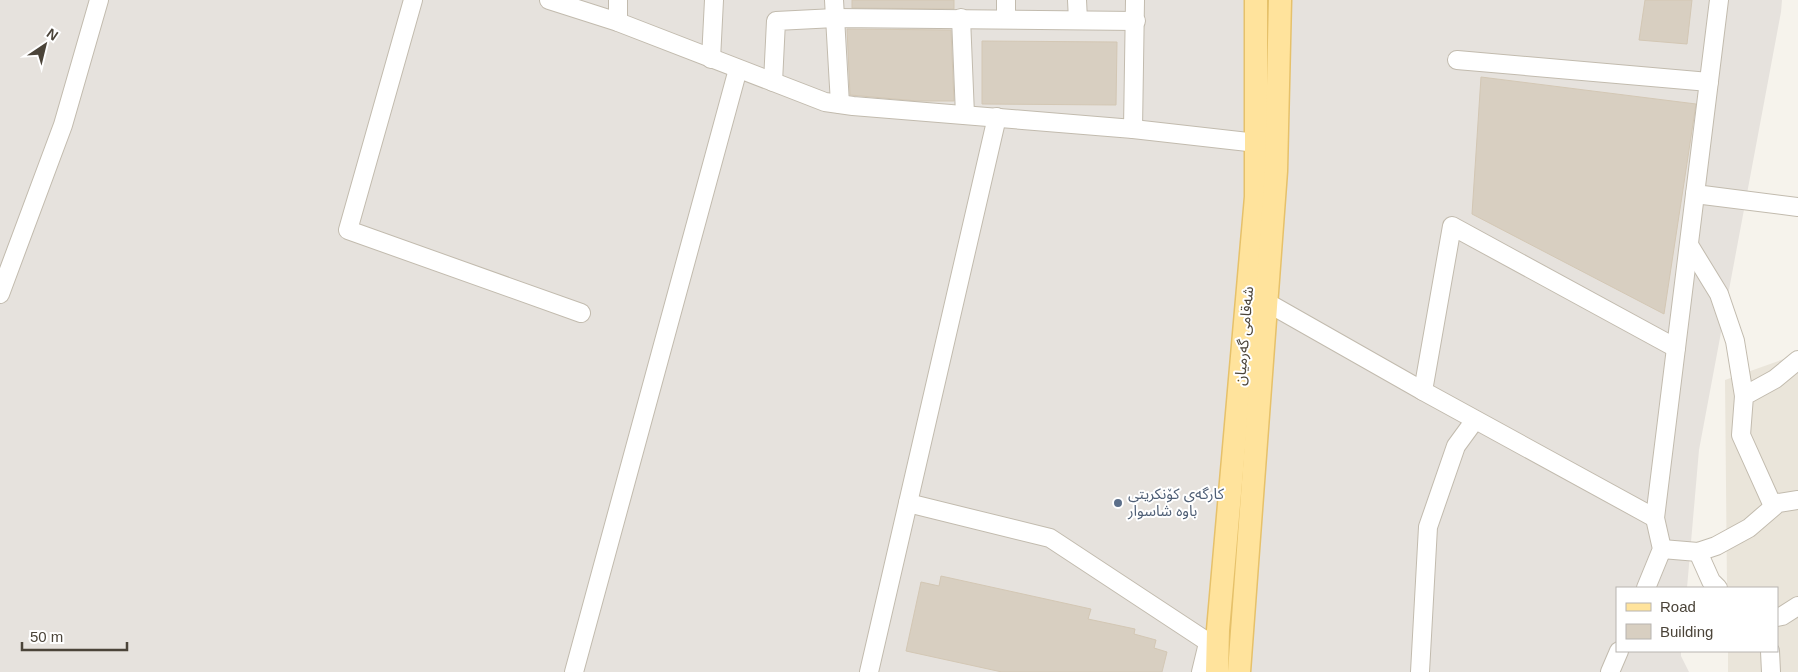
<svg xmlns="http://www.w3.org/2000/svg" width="1798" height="672" viewBox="0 0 1798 672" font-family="Helvetica,'Noto Sans Arabic',sans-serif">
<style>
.residential{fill:#eae5da}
.industrial{fill:#e6e2dd}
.building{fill:#d8cfc1;stroke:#d3c7b4}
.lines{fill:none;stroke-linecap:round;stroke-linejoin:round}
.minor-casing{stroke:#c2bbae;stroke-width:20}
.major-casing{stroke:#e6c16a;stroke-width:25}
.minor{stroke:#fff;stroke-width:18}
.major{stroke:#ffe39c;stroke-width:22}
.service-dot{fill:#5c6f8a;stroke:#fff;stroke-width:2}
.labels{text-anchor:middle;stroke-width:4;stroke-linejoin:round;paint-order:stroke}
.street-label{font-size:15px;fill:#4b4439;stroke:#fff}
.service-label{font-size:15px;fill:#4e5e75;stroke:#fff;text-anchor:start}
</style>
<rect width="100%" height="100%" fill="#f6f3ec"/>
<polygon class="residential" points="1798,354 1798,672 1728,672 1728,651 1777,651 1777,588 1727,588 1725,380"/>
<polygon class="industrial" points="0,0 1782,0 1781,12 1699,450 1687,588 1617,588 1617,651 1681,651 1681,656 1689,672 0,672"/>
<g class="building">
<polygon points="852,0 954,0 954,9 852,8"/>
<polygon points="1645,0 1692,0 1687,44 1639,40"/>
<polygon points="847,29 951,30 954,101 917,101 850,95"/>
<polygon points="982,41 1117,42 1116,105 982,104"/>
<polygon points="1481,77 1696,104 1664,314 1472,214"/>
<polygon points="941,576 1091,609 1088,619 1135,629 1134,634 1156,640 1154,648 1167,652 1162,672 1002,672 906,651 921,582 939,586"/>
</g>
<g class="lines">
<defs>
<g id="minor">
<polyline points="413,0 348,230 581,313"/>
<polyline points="549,0 618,22 825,102 853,106 1133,129 1135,0"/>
<polyline points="834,0 840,104"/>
<polyline points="1077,0 1078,20"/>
<polyline points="961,18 965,115"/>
<polyline points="1006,19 1006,0"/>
<polyline points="618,22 618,0"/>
<polyline points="711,59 714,0"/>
<polyline points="1457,60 1709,82"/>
<polyline points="773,82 776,21 835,18 1136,21"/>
<polyline points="1133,129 1257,143"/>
<polyline points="1695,194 1798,207"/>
<polyline points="1689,245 1719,294 1735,341 1744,396"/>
<polyline points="0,294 63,125 99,0"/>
<polyline points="1268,303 1423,391"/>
<polyline points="908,503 1050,538 1217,648"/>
<polyline points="1773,506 1741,435 1744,396 1775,379 1798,360"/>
<polyline points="1655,518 1423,391 1452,226 1676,348"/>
<polyline points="1662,549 1698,552 1716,546 1749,528 1778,503 1798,500"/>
<polyline points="1698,552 1711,581 1718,588"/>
<polyline points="1646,588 1662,549 1655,518 1719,0"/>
<polyline points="1777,617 1782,616 1798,606"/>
<polyline points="1770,651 1771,672"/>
<polyline points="574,672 738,69"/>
<polyline points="869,672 997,117"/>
<polyline points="1201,672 1208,643"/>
<polyline points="1420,672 1428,527 1456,446 1475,420"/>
<polyline points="1610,672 1619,651"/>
</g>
<g id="major">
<polyline points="1217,672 1218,630 1256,197 1256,0"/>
<polyline points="1239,672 1276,171 1280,0"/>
</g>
</defs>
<use href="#minor" class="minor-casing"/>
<use href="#major" class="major-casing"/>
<use href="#minor" class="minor"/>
<use href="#major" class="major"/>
</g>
<circle class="service-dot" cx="1118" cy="503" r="5"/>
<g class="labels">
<g class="street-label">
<text transform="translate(1244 336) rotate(-85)" y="5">شەقامی گەرمیان</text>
</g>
<g class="service-label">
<text x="1128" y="499">کارگەی کۆنکریتی<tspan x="1128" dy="17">باوە شاسوار</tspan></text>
</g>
</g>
<rect x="1616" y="587" width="162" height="65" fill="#ffffff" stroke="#b7b4b0"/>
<rect x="1626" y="603" width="25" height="8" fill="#ffe39c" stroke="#b7b4b0"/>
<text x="1660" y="612" font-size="15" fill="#4b4439">Road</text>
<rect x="1626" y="624" width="25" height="15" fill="#d8cfc1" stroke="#b7b4b0"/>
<text x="1660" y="637" font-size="15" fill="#4b4439">Building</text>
<g transform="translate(45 45) rotate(35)" stroke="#ffffff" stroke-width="4" paint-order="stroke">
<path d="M0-4L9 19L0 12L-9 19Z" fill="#4b4439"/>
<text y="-8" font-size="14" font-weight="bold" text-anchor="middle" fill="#4b4439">N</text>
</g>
<path d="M22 642v8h105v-8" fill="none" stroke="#4b4439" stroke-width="2.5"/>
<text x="30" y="642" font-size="15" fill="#4b4439" stroke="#ffffff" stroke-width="4" paint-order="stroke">50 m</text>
</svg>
